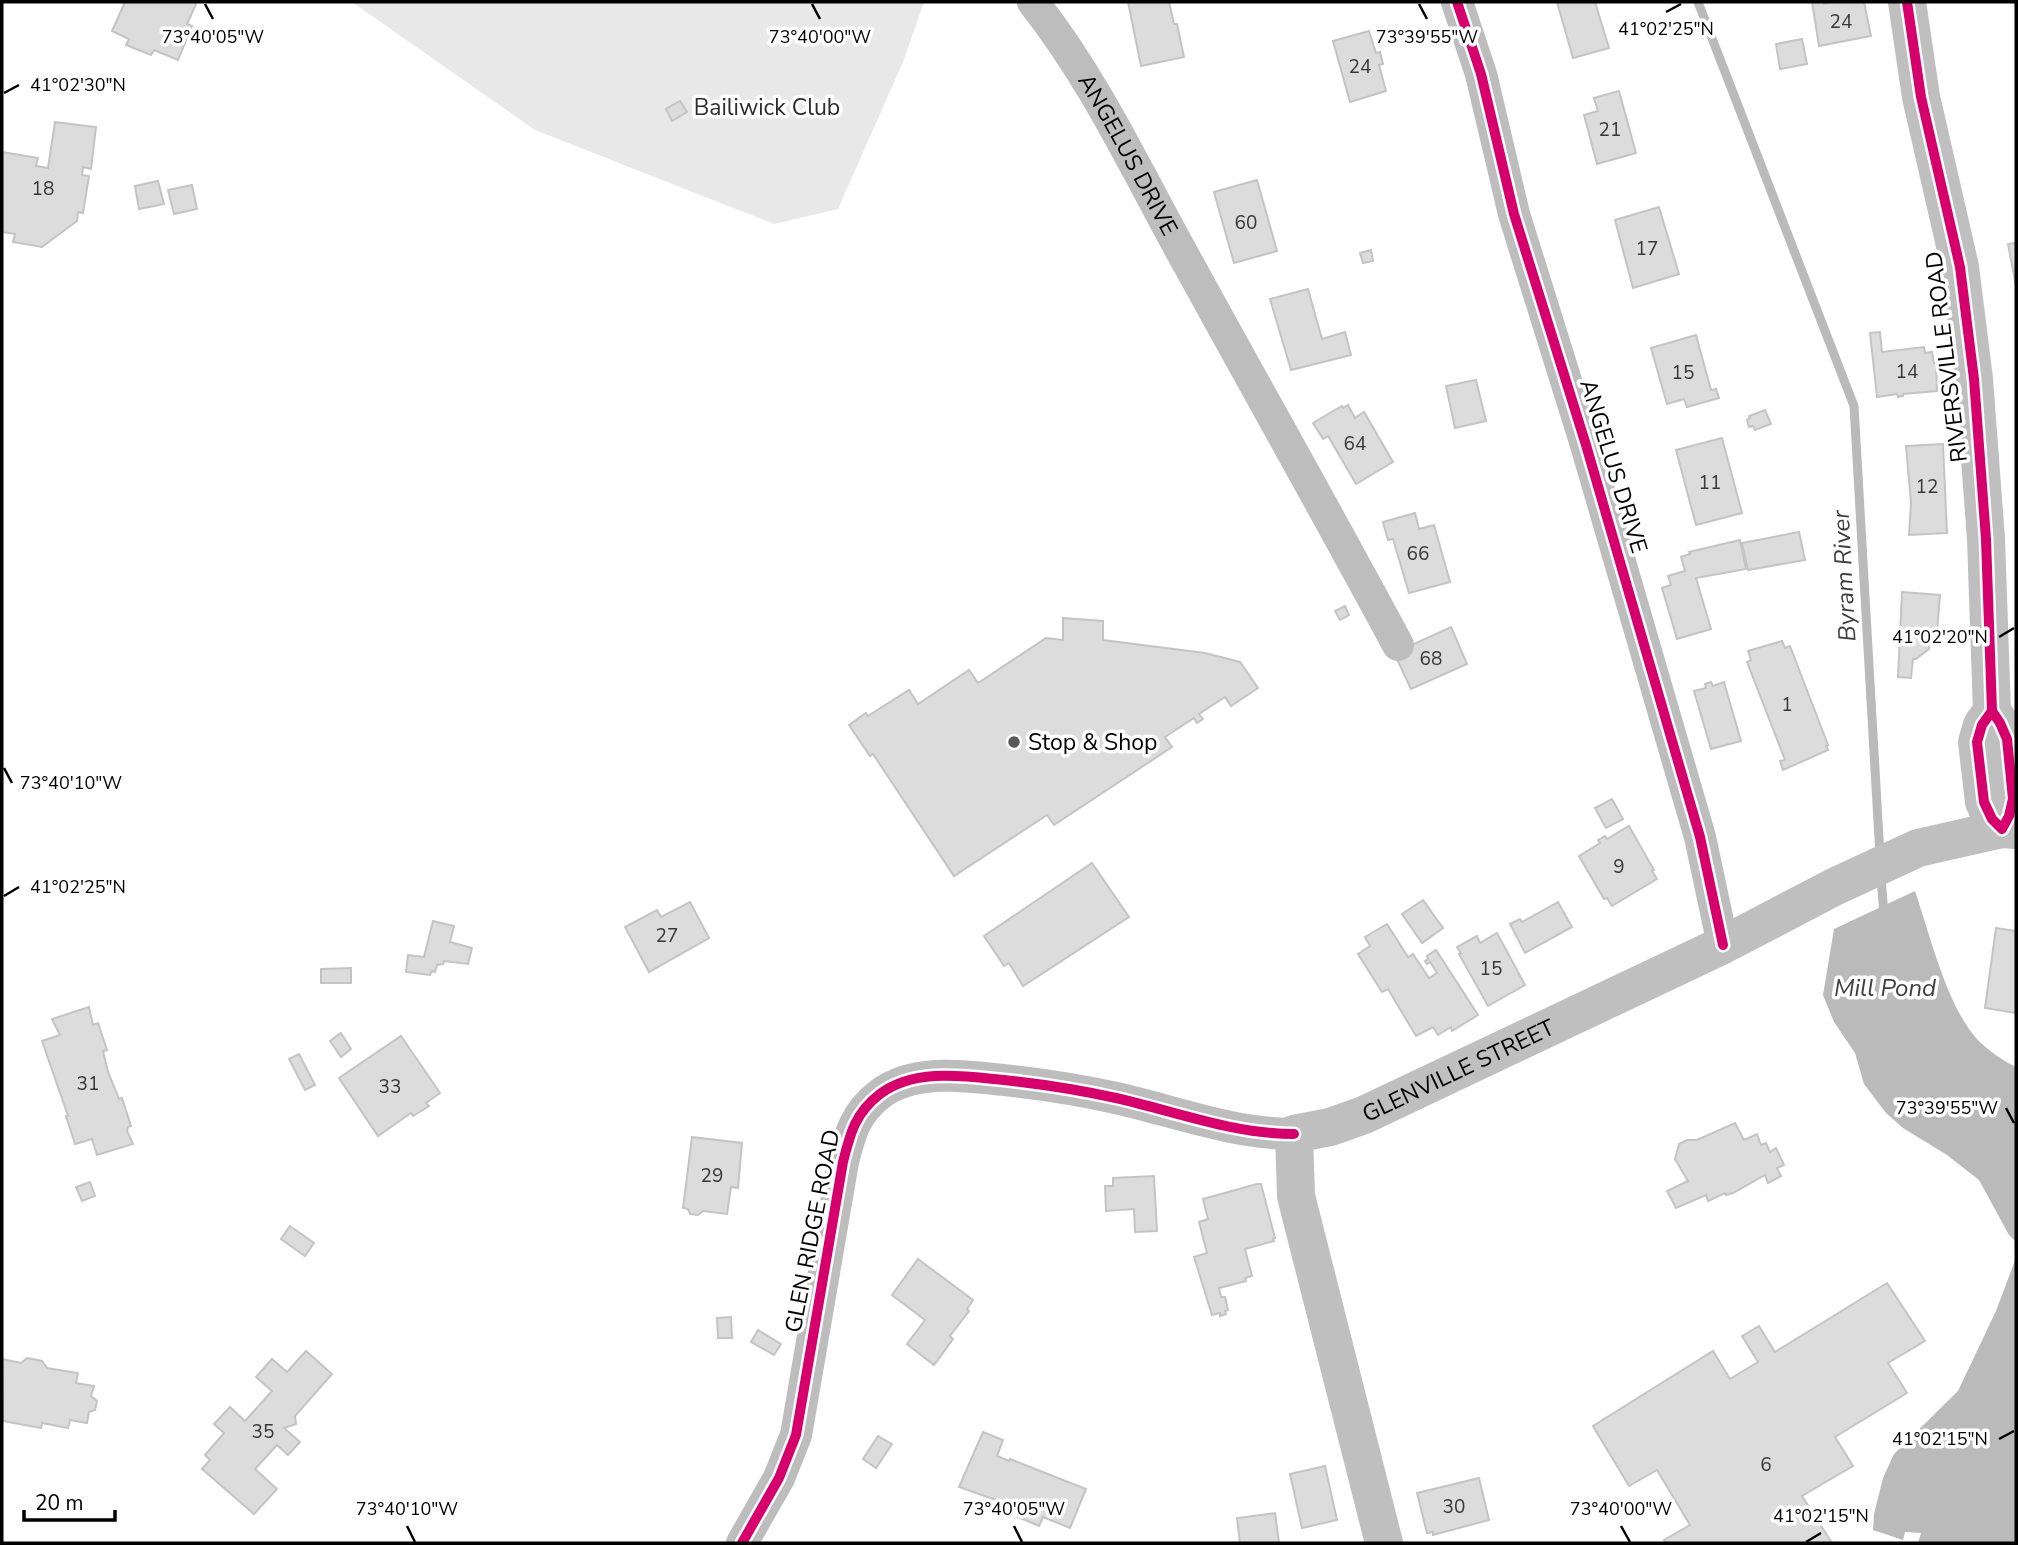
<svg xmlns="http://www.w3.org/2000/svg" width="2018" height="1545" viewBox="0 0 2018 1545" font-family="'Nunito Sans',sans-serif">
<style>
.green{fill:#e8e8e8}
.water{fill:#bababa}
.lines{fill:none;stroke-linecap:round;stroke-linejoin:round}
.stream{stroke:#bababa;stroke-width:9}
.building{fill:#dcdcdc;stroke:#c4c4c4;stroke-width:2}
.street{stroke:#bdbdbd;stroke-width:32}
.secondary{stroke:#bfbfbf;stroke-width:38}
.cycleway-casing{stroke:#fff;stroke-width:15}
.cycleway{stroke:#d6006c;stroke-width:10}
.ticks{fill:none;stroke:#000;stroke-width:2.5}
.poi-dot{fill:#595959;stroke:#fff;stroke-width:2.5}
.labels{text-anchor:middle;stroke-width:7;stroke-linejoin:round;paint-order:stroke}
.number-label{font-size:19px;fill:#373737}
.park-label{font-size:23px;fill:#2d2d2d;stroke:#fff}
.street-label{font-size:23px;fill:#000;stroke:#fff}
.poi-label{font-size:23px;fill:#000;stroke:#fff;text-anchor:start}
.water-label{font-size:24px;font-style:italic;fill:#3e3e3e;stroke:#fff}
.ticks-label{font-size:18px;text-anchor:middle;fill:#000;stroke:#fff;stroke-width:7;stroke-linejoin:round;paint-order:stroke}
</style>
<rect width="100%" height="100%" fill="#fff"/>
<polygon class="green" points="352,2 924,2 903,62 838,209 774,224 535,130"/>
<g class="water">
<path d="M 1915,891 C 1930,935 1946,1003 1976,1038 C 1987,1050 2002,1060 2016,1067 L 2016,1242 L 2009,1235 L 1979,1180 L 1947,1155 L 1903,1128 L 1886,1113 L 1864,1084 L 1855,1053 L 1834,1022 L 1823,995 L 1834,929 Z"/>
<polygon points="2016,1258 2016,1543 1918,1543 1921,1533 1905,1532 1903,1540 1873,1530 1874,1514 1883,1478 1894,1454 1958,1391 1996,1311"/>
</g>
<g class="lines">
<g class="stream">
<polyline points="1698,2 1854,406 1880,856"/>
<polyline points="1881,877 1884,915"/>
</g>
</g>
<g class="building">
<polygon points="125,2 197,2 187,24 192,26 178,60 154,50 151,55 126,45 129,39 112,31"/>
<polygon points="1128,2 1169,2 1174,24 1177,24 1184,57 1141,66"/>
<polygon points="1557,2 1595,2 1609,48 1573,58"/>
<polygon points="1812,2 1824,2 1824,4 1832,2 1864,2 1871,36 1819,46"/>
<polygon points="1369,31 1376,53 1380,52 1383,64 1379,65 1386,91 1350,102 1333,41"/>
<polygon points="1802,39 1807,64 1780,69 1776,44"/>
<polygon points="1619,91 1636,153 1597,164 1584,115 1598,111 1594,98"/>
<polygon points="680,101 687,112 672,121 666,109"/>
<polygon points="55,122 96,127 91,169 83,167 82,175 89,176 83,213 78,212 77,221 42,247 13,242 15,234 2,232 2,152 38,158 36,166 48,168"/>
<polygon points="1257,180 1277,251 1234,263 1214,192"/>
<polygon points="158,181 164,204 139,209 135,186"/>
<polygon points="192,185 197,209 174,214 168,190"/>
<polygon points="1659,207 1679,274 1633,288 1615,220"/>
<polygon points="2016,243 2016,286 2008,244"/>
<polygon points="1371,250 1373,261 1363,263 1360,253"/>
<polygon points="1308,289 1322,339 1345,332 1351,355 1291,370 1270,299"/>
<polygon points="1880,332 1882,352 1924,347 1925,353 1932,352 1934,363 1936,363 1937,391 1903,394 1903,396 1898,397 1897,394 1877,397 1870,333"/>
<polygon points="1696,335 1711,390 1716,389 1719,398 1687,407 1684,399 1667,404 1651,348"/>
<polygon points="1476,380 1486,421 1455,428 1446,386"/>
<polygon points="1348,405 1355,418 1364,412 1393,462 1356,484 1328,436 1323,439 1313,423 1342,406 1343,408"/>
<polygon points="1765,410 1771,424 1755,430 1753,426 1749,427 1747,420 1750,418 1749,416"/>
<polygon points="1722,438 1742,513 1696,525 1676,450"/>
<polygon points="1943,444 1947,533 1909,535 1911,503 1906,446"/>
<polygon points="1415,513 1419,529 1434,525 1450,582 1409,593 1393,539 1388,540 1383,522"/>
<polygon points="1799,532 1805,560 1748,570 1742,543"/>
<polygon points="1740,540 1746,569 1696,578 1711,629 1677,639 1662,588 1671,585 1668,576 1685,571 1681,557 1690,554 1689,552"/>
<polygon points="1902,592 1940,595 1937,632 1930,631 1929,649 1916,659 1913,659 1911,678 1898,677"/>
<polygon points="1345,606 1349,615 1340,620 1335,611"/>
<polygon points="1063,618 1103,621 1103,640 1205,653 1240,662 1258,688 1231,706 1225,697 1199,714 1203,719 1197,723 1194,718 1165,737 1172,747 1054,825 1047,815 954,876 873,754 870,756 849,725 866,713 868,716 909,690 918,704 969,670 978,683 1046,638 1063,640"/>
<polygon points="1451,627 1467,664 1411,689 1394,653"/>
<polygon points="1782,641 1785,648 1790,646 1828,745 1826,746 1828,750 1783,770 1780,761 1785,760 1747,662 1751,660 1748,651"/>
<polygon points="1711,682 1713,686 1724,682 1741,741 1711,749 1694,691 1706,688 1705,684"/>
<polygon points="1612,799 1623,819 1606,828 1595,808"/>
<polygon points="1629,826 1654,870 1652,871 1657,879 1612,906 1607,898 1604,899 1579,856 1600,843 1598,840 1605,836 1607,839"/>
<polygon points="1092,863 1129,917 1023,986 1009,963 1004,966 984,936"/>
<polygon points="1423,900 1443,928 1422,943 1402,914"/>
<polygon points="690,902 709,938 649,972 625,927 657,910 661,917"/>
<polygon points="1558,902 1572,927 1525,953 1510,924 1520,919 1522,922"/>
<polygon points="433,921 454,926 450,942 472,948 468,964 444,961 443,964 437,965 435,972 432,971 430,975 406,972 408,955 424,957"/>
<polygon points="1387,924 1408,957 1413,954 1429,978 1437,973 1430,962 1427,964 1425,961 1428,959 1427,956 1436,950 1478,1015 1452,1031 1451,1027 1438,1035 1433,1027 1416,1036 1388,989 1382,992 1358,954 1370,946 1365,937"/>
<polygon points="1996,928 2016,931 2016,1013 1985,1008"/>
<polygon points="1497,933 1525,985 1488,1006 1459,954 1461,953 1457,947 1477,936 1480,943"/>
<polygon points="351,968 351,983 321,983 321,969"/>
<polygon points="89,1007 93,1025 98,1023 107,1050 103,1051 108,1072 119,1099 122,1098 131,1126 128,1127 127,1131 133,1144 97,1155 92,1139 75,1144 66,1116 68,1116 42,1041 60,1035 52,1019"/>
<polygon points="341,1033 351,1049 341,1057 330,1041"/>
<polygon points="401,1036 440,1093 426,1103 429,1106 413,1116 411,1113 378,1136 339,1078"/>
<polygon points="299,1054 315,1085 305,1090 289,1059"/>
<polygon points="1735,1123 1744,1140 1757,1134 1761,1145 1766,1143 1770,1152 1776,1148 1784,1165 1777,1168 1781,1176 1768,1183 1765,1175 1733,1193 1726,1195 1725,1193 1708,1201 1706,1195 1676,1208 1667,1191 1688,1181 1675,1159 1679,1144 1687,1140 1697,1140"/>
<polygon points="692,1137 742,1143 738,1188 731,1187 727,1214 703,1211 698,1215 690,1214 688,1209 683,1208"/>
<polygon points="1154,1176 1157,1231 1135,1232 1134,1209 1106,1211 1105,1186 1113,1186 1113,1178"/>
<polygon points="90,1182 95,1196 82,1201 76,1187"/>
<polygon points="1257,1184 1261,1184 1275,1238 1273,1239 1274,1241 1245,1249 1252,1276 1245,1278 1246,1281 1219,1288 1221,1297 1225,1297 1228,1310 1225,1311 1226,1314 1220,1316 1220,1313 1212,1315 1194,1257 1207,1253 1199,1222 1208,1219 1203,1199"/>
<polygon points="290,1226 314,1243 305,1256 281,1239"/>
<polygon points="918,1259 973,1300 967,1309 969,1311 950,1336 953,1339 934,1365 907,1344 925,1320 892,1295"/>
<polygon points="1887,1283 1925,1341 1888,1363 1907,1393 1835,1437 1853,1466 1802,1496 1832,1543 1666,1543 1664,1540 1690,1525 1657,1470 1629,1486 1593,1426 1713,1351 1730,1379 1758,1362 1742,1336 1759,1326 1775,1352"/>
<polygon points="731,1317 732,1338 718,1338 717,1318"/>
<polygon points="758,1330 781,1344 774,1355 751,1342"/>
<polygon points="306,1351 332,1374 295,1416 296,1424 284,1428 300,1442 288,1455 277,1445 255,1469 277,1489 254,1514 202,1469 210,1460 205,1455 224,1433 214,1424 230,1407 245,1421 272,1391 256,1377 272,1359 287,1372"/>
<polygon points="27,1358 42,1361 47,1368 78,1373 76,1383 94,1386 91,1396 97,1401 95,1410 89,1412 87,1423 70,1420 68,1428 42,1423 41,1428 3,1421 2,1359 21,1363"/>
<polygon points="983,1432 1003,1440 997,1456 1009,1461 1010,1459 1086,1489 1070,1528 1043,1517 1039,1526 1018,1517 1021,1509 959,1487"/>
<polygon points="878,1436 892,1444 876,1468 863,1459"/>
<polygon points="1325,1466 1337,1520 1302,1528 1290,1474"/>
<polygon points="1479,1478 1489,1520 1433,1535 1433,1532 1427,1533 1417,1493"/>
<polygon points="1275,1513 1279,1543 1240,1543 1237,1518"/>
</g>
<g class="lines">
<g class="street">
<path id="s1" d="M 1033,2 C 1097,83 1140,178 1190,267 C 1259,393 1330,518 1398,645"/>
<polyline points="1457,2 1481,74 1514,214 1586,445 1700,837 1723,945"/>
<path d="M 742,1543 L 779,1478 L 796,1435 L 843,1162 C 850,1134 855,1113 880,1094 C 912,1070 957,1075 994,1079 C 1035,1083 1075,1089 1116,1098 C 1174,1111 1233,1134 1294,1134"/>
</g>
<g class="secondary">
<polyline points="1907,2 1921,97 1960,267 1974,379 1986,539 1992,711 2000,723 2007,739 2013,799 2009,816 2002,829"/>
<polyline points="1992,711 1982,725 1977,742 1984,802 1992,819 2002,829"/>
<path id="s2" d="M 1384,1543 L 1296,1196 L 1294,1134 L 1330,1127 L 1364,1115 L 1723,945 L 1834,887 L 1918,848 L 2002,829 L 2016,830"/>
</g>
<defs>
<g id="cycleway">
<polyline points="1457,2 1481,74 1514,214 1586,445 1700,837 1723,945"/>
<polyline points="1907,2 1921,97 1960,267 1974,379 1986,539 1992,711 2000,723 2007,739 2013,799 2009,816 2002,829 1992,819 1984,802 1977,742 1982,725 1992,711"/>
<path d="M 742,1543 L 779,1478 L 796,1435 L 843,1162 C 850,1134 855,1113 880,1094 C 912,1070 957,1075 994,1079 C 1035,1083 1075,1089 1116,1098 C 1174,1111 1233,1134 1294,1134"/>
</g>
</defs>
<use href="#cycleway" class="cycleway-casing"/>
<use href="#cycleway" class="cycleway"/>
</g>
<path class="ticks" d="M 205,4 L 213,19M 812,4 L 820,19M 1419,4 L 1427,19M 1666,12 L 1681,4M 4,93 L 19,85M 1999,637 L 2014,628M 4,768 L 12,783M 4,896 L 19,887M 2006,1108 L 2014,1123M 1999,1439 L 2014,1431M 407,1526 L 415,1542M 1014,1526 L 1022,1542M 1621,1526 L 1630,1542M 1806,1542 L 1821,1533"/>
<circle class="poi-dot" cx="1014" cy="742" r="7"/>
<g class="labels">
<g class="number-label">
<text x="1841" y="28">24</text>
<text x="1360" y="73">24</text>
<text x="1610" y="136">21</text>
<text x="43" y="195">18</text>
<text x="1246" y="229">60</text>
<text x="1647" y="255">17</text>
<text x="1907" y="378">14</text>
<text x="1683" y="379">15</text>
<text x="1355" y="450">64</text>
<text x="1710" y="489">11</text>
<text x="1927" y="493">12</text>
<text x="1418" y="560">66</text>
<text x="1431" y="665">68</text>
<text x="1787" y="711">1</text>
<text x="1619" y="873">9</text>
<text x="667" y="942">27</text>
<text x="1491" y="975">15</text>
<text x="88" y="1090">31</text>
<text x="390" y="1093">33</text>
<text x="712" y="1182">29</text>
<text x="263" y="1438">35</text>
<text x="1766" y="1471">6</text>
<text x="1454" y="1513">30</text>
</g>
<g class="park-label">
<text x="767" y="115">Bailiwick Club</text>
</g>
<g class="street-label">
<text dy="8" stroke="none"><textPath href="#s1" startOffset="180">ANGELUS DRIVE</textPath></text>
<text transform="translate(1946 357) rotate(-97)" y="8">RIVERSVILLE ROAD</text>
<text transform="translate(1614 466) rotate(73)" y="8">ANGELUS DRIVE</text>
<text dy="8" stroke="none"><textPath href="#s2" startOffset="597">GLENVILLE STREET</textPath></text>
<text transform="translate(812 1231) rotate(-79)" y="8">GLEN RIDGE ROAD</text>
</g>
<g class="poi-label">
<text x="1028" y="750">Stop &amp; Shop</text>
</g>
<g class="water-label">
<text transform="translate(1844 576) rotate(-93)" y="8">Byram River</text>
<text x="1885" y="996">Mill Pond</text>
</g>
</g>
<g class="ticks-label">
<text x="1666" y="35">41°02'25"N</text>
<text x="213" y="43">73°40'05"W</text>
<text x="820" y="43">73°40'00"W</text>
<text x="1427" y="43">73°39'55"W</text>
<text x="78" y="91">41°02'30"N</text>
<text x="1940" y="643">41°02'20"N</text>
<text x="71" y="789">73°40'10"W</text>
<text x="78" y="893">41°02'25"N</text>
<text x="1947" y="1114">73°39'55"W</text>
<text x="1940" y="1445">41°02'15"N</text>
<text x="407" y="1515">73°40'10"W</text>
<text x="1014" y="1515">73°40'05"W</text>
<text x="1621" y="1515">73°40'00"W</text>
<text x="1821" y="1522">41°02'15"N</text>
</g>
<rect width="2018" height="1545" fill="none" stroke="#000000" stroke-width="7"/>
<path d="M24 1510v10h91v-10" fill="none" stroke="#000000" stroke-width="3.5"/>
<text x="35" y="1510" font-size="21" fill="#000000" stroke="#ffffff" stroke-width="5" paint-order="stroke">20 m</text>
</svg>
